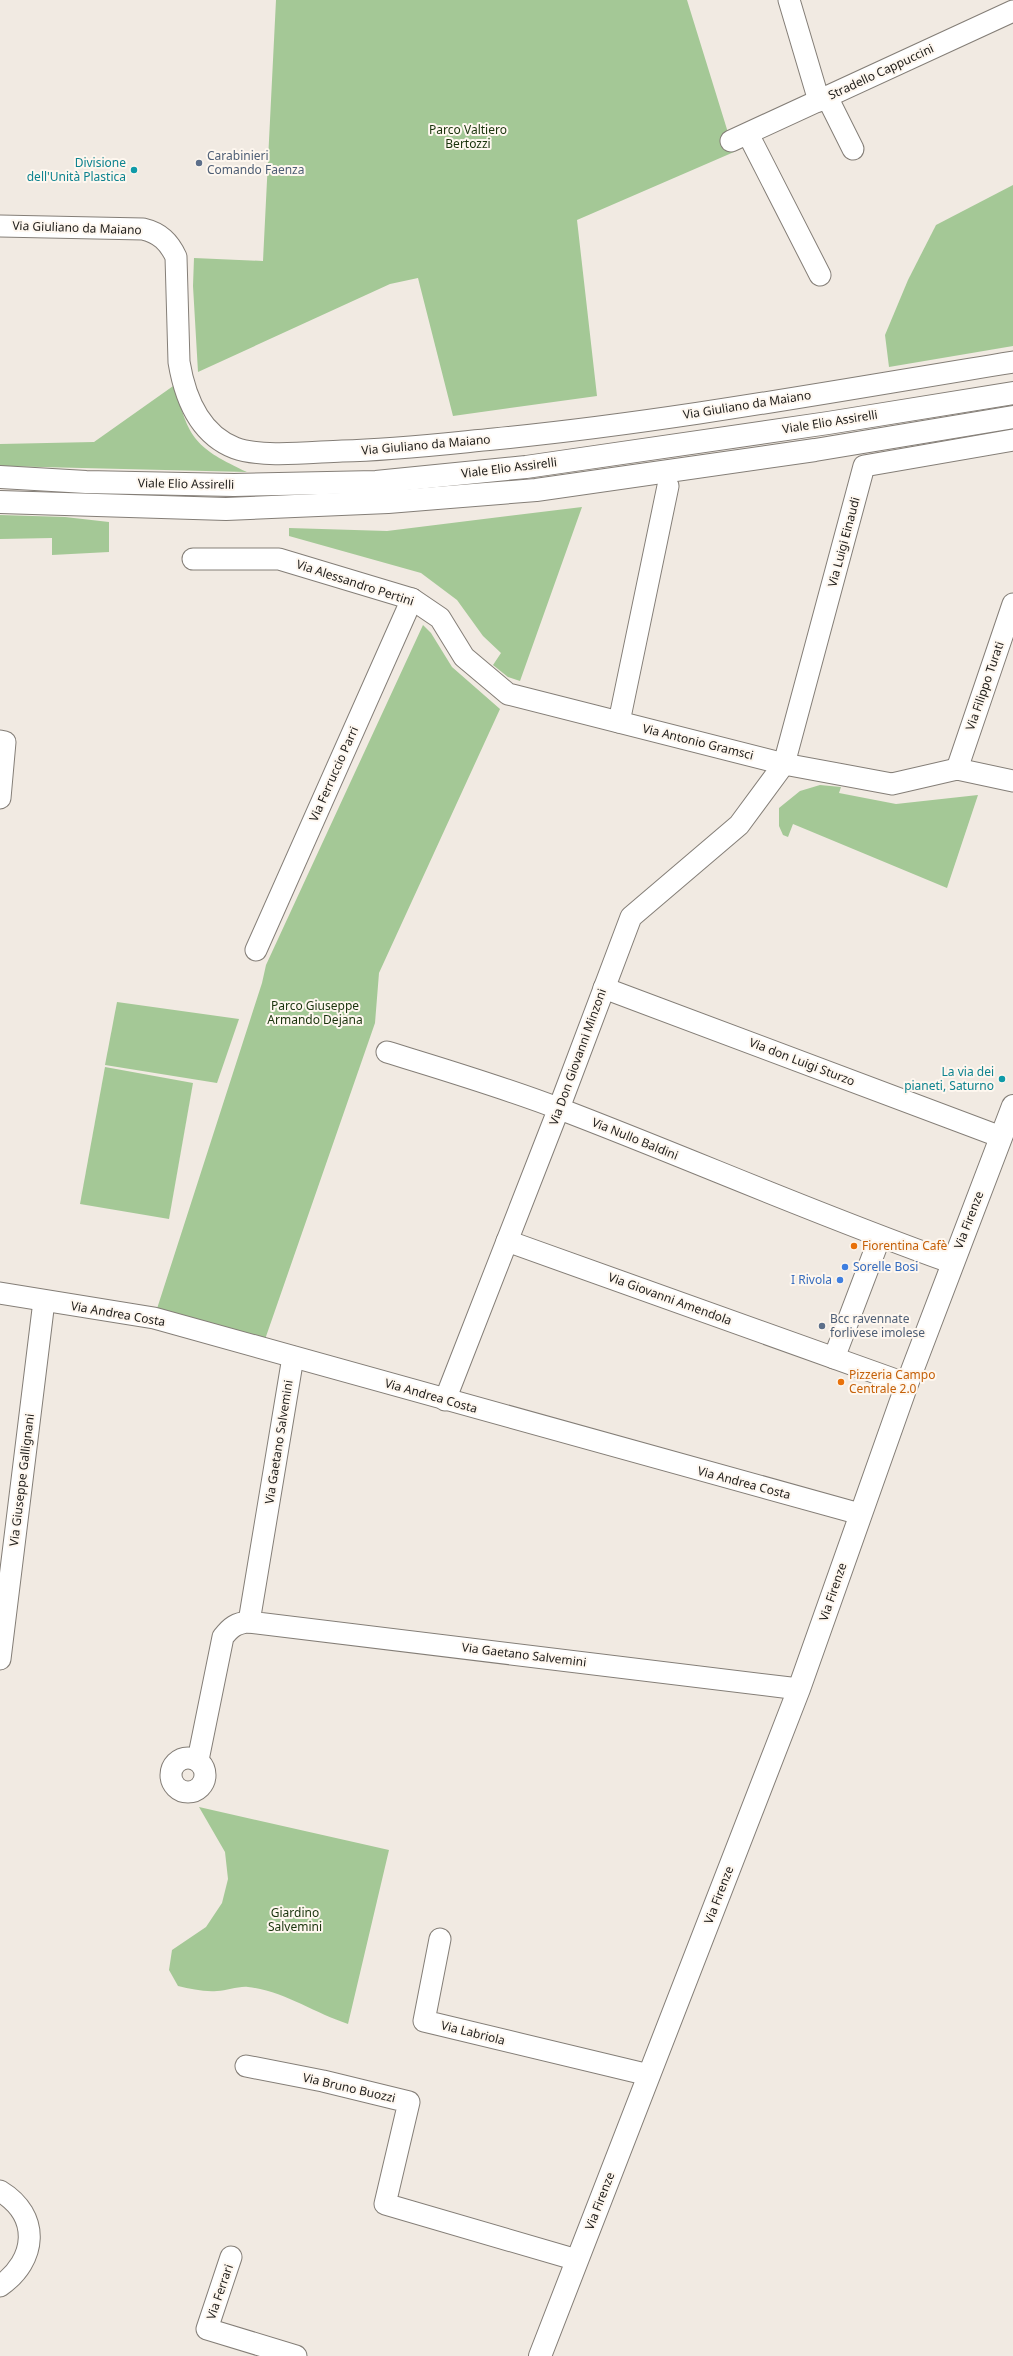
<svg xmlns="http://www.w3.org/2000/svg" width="1013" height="2356" viewBox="0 0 1013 2356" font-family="'Noto Sans',sans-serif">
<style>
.green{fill:#a4c896}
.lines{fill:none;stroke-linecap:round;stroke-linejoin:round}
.minor-casing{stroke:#847e77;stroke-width:23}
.tertiary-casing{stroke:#847e77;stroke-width:24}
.primary-casing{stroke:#847e77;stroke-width:24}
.minor{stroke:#fff;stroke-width:21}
.tertiary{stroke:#fff;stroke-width:22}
.primary{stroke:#fff;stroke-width:22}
.service-dot{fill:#5c6f8a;stroke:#fef7ef;stroke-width:1.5}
.culture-dot{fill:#0f9aa8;stroke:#fef7ef;stroke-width:1.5}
.food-dot{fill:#e8710a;stroke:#fef7ef;stroke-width:1.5}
.shop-dot{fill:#3f7fe0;stroke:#fef7ef;stroke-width:1.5}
.labels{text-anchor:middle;stroke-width:4;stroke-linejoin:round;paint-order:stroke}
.street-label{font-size:12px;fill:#23211e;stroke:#fef7ef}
.park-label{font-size:12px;fill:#19330c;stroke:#fef7ef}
.service-label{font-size:12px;fill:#4e5e75;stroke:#fef7ef;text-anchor:start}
.culture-label{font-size:12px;fill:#0d838f;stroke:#fef7ef;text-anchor:end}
.food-label{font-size:12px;fill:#c56008;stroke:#fef7ef;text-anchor:start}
.shop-label{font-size:12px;fill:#366cbe;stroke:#fef7ef;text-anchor:start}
</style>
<rect width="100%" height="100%" fill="#f1eae2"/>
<g class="green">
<polygon points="276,0 687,0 734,152 577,220 597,396 453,416 418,278 390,284 198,372 193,286 194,258 263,261"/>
<polygon points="1013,185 1013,346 889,367 885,335 908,280 936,225"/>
<path d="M 176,384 C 186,439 198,449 247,472 L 0,466 L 0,444 L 94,442 Z"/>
<polygon points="582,507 520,681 508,677 493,665 501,653 483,636 457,600 421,573 289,536 289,528 387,531"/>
<polygon points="0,515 65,517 109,522 109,552 52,555 52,538 0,539"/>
<polygon points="423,625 431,633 452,667 500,709 379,973 375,1023 262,1348 154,1318 262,983 266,965"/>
<polygon points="820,785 841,787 839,793 896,804 978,795 947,888 793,824 788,837 783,835 779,826 779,808 800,791"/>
<polygon points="117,1002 239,1019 217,1083 105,1065"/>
<polygon points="105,1067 193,1083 169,1219 80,1204"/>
<path d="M 199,1807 L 389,1850 L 348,2024 C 314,2013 284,1991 248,1987 C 238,1986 227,1991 217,1991 C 204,1992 191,1989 178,1986 L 169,1970 L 172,1950 L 206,1927 L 222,1903 L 228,1879 L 225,1852 Z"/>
</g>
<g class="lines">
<defs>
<g id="minor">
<polyline points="789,0 819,101"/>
<polyline points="827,97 853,149"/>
<polyline points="748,134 820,275"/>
<polyline points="731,141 1013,11"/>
<path d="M 0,226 L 143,229 C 160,233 169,242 176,257 L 179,362 C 185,398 199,434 235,448 C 262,458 312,452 342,451 C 393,450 443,444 494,439 C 668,422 840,390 1013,362"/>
<polyline points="193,559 279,559 412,599 440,618 464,657 508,694 784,764 892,784 957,769 1013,781"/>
<polyline points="619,722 668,486"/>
<polyline points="0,741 5,742 0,798"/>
<polyline points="957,769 1013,604"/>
<polyline points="256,950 412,599"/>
<polyline points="604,988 1001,1137"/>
<path d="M 387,1052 C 445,1070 503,1087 560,1109 C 691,1159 820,1216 953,1263"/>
<polyline points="507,1241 907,1384"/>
<polyline points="0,1293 154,1318 860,1514"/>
<polyline points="293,1357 249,1622 799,1689"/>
<polyline points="834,1358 880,1237"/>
<polyline points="445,1400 559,1108 631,917 739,825 784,764 864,466 1013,440"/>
<polyline points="0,1659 44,1301"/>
<circle cx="188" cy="1775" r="17"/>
<path d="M 198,1760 L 223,1637 C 231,1627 236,1623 249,1622"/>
<polyline points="440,1939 424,2021 649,2075"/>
<polyline points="246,2066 323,2081 409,2102 385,2204 577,2260"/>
<path d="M 0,2191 C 41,2216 37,2260 0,2286"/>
<polyline points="231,2257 207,2329 296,2356"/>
</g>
<polyline id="tertiary" points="540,2356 799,1689 907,1384 1013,1106"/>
<g id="primary">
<polyline points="0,477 86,482 234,485 376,482 526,467 828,423 1013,393"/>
<polyline points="0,502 226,509 388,502 536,490 815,450 1013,417"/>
</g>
</defs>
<use href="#minor" class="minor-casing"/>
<use href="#tertiary" class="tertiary-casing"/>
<use href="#primary" class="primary-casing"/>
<use href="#minor" class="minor"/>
<use href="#tertiary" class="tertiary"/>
<use href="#primary" class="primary"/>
</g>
<g class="service-dot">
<circle cx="199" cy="163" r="4"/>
<circle cx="822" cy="1326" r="4"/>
</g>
<g class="culture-dot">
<circle cx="134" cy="170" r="4"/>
<circle cx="1002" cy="1079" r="4"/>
</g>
<g class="food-dot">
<circle cx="854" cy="1246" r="4"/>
<circle cx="841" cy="1382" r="4"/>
</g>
<g class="shop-dot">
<circle cx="845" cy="1267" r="4"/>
<circle cx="840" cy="1280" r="4"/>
</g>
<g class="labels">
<g class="street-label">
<text transform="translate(881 72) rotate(-25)" y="4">Stradello Cappuccini</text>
<text transform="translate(77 228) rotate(2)" y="4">Via Giuliano da Maiano</text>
<text transform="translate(747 405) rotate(-9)" y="4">Via Giuliano da Maiano</text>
<text transform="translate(830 422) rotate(-9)" y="4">Viale Elio Assirelli</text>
<text transform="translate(426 445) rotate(-5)" y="4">Via Giuliano da Maiano</text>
<text transform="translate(509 468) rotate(-7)" y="4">Viale Elio Assirelli</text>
<text transform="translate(186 484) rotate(1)" y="4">Viale Elio Assirelli</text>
<text transform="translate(844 542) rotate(-75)" y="4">Via Luigi Einaudi</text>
<text transform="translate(355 583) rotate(18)" y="4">Via Alessandro Pertini</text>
<text transform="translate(985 686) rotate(-71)" y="4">Via Filippo Turati</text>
<text transform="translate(698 742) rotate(14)" y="4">Via Antonio Gramsci</text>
<text transform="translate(334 774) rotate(-66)" y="4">Via Ferruccio Parri</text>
<text transform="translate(578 1057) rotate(-70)" y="4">Via Don Giovanni Minzoni</text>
<text transform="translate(802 1062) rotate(21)" y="4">Via don Luigi Sturzo</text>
<text transform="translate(635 1139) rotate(22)" y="4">Via Nullo Baldini</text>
<text transform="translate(969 1220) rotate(-69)" y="4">Via Firenze</text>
<text transform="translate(670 1299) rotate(20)" y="4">Via Giovanni Amendola</text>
<text transform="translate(118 1314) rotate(10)" y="4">Via Andrea Costa</text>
<text transform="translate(431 1396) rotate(16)" y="4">Via Andrea Costa</text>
<text transform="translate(279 1442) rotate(-81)" y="4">Via Gaetano Salvemini</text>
<text transform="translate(22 1480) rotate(-83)" y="4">Via Giuseppe Gallignani</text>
<text transform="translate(744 1483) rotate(15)" y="4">Via Andrea Costa</text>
<text transform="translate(833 1592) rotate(-71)" y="4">Via Firenze</text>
<text transform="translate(524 1655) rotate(7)" y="4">Via Gaetano Salvemini</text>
<text transform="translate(719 1895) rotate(-69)" y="4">Via Firenze</text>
<text transform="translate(473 2033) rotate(14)" y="4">Via Labriola</text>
<text transform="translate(349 2088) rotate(13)" y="4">Via Bruno Buozzi</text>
<text transform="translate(600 2201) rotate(-69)" y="4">Via Firenze</text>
<text transform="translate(220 2292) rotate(-71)" y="4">Via Ferrari</text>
</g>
<g class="park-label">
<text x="468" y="134">Parco Valtiero<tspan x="468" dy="14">Bertozzi</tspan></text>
<text x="315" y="1010">Parco Giuseppe<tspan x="315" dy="14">Armando Dejana</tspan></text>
<text x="295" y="1917">Giardino<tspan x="295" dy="14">Salvemini</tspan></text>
</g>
<g class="service-label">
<text x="207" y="160">Carabinieri<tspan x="207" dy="14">Comando Faenza</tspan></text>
<text x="830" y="1323">Bcc ravennate<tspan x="830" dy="14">forlivese imolese</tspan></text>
</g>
<g class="culture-label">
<text x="126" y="167">Divisione<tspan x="126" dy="14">dell'Unità Plastica</tspan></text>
<text x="994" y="1076">La via dei<tspan x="994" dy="14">pianeti, Saturno</tspan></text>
</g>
<g class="food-label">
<text x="862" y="1250">Fiorentina Cafè</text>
<text x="849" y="1379">Pizzeria Campo<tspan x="849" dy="14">Centrale 2.0</tspan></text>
</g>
<g class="shop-label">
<text x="853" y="1271">Sorelle Bosi</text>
<text x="832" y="1284" text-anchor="end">I Rivola</text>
</g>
</g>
</svg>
